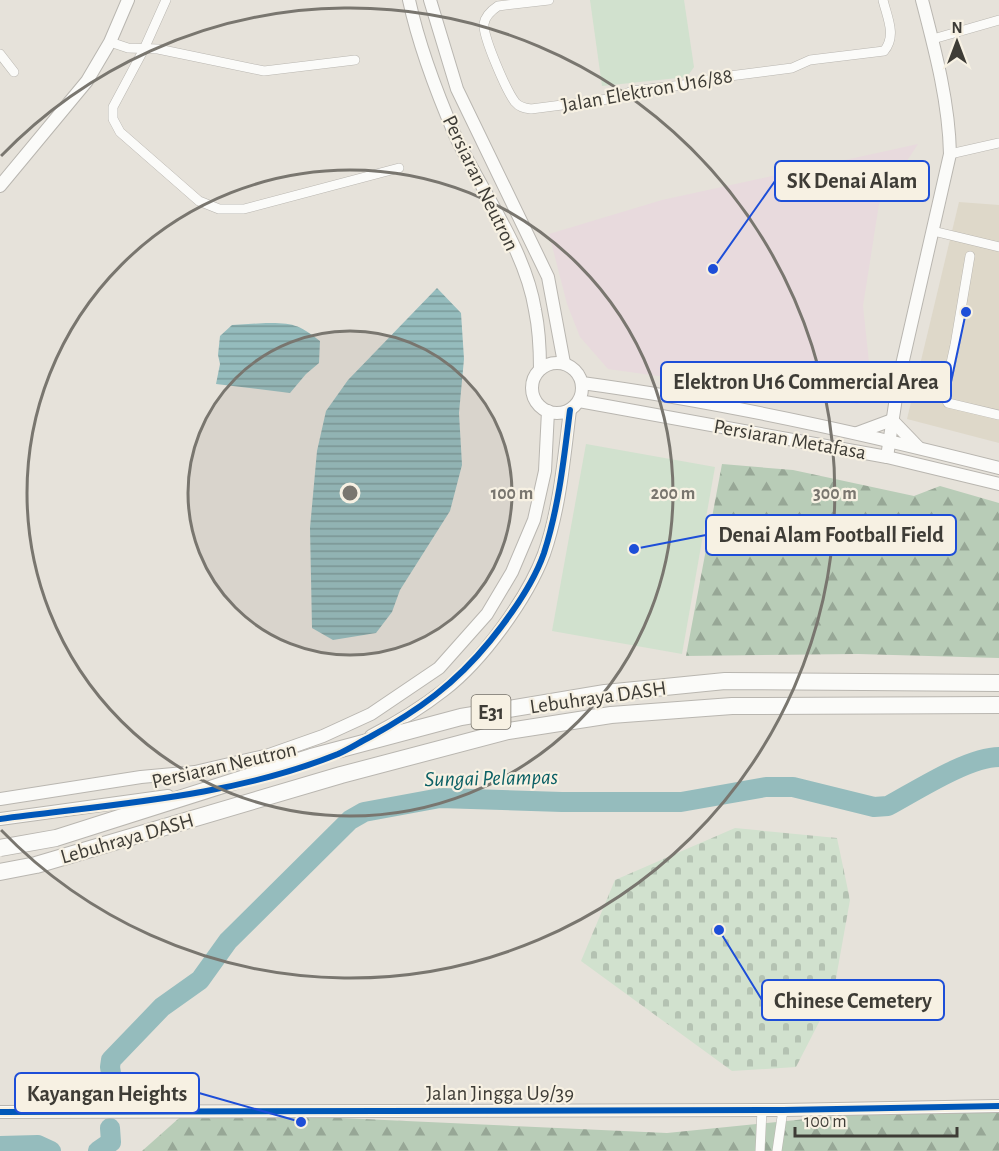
<svg xmlns="http://www.w3.org/2000/svg" width="999" height="1151" viewBox="0 0 999 1151" font-family="'Alegreya Sans',sans-serif">
<style>
.built{fill:#ded8c9}
.education{fill:#e8dadd}
.forest{fill:url(#forest-firs)}
.cemetery{fill:url(#cemetery-stones)}
.park{fill:#d1e1ce}
.water{fill:url(#water-rules)}
.lines{fill:none;stroke-linecap:round;stroke-linejoin:round}
.river{stroke:#95bcbd;stroke-width:20}
.street-casing{stroke:#b9b6b0;stroke-width:10}
.secondary-casing{stroke:#b9b6b0;stroke-width:14}
.highway-casing{stroke:#b9b6b0;stroke-width:18}
.street{stroke:#fbfbf9;stroke-width:9}
.secondary{stroke:#fbfbf9;stroke-width:12}
.highway{stroke:#fbfbf9;stroke-width:16}
.highway-bridge-casing{stroke:#b9b6b0;stroke-width:18;stroke-linecap:butt}
.highway-bridge{stroke:#fbfbf9;stroke-width:16}
.cycleway-casing{stroke:#f7f1e3;stroke-width:10}
.cycleway{stroke:#0057b8;stroke-width:6}
.ring{fill:none;stroke:#79766f;stroke-width:3}
.labels{text-anchor:middle;stroke-width:4.5;stroke-linejoin:round;paint-order:stroke}
.shield{fill:#f7f1e3;stroke:#76726a;stroke-width:1.5}
.shield-label{font-size:20px;font-weight:bold;fill:#3e3c36}
.street-label{font-size:21px;fill:#3e3c36;stroke:#f7f1e3}
.water-label{font-size:22px;font-style:italic;fill:#0b6065;stroke:#f7f1e3}
.centre{fill:#79766f;stroke:#f7f1e3;stroke-width:3}
.ring-label{font-size:18px;text-anchor:middle;font-weight:bold;fill:#79766f;stroke:#f7f1e3;stroke-width:4.5;stroke-linejoin:round;paint-order:stroke}
.leader{fill:none;stroke:#1d4ed8;stroke-width:2}
.callout-dot{fill:#1d4ed8;stroke:#f7f1e3;stroke-width:2}
.callout{fill:#f7f1e3;stroke:#1d4ed8;stroke-width:2}
.callout-label{font-size:22px;text-anchor:middle;font-weight:bold;fill:#3e3c36}
</style>
<defs>
<pattern id="forest-firs" width="22" height="20" patternUnits="userSpaceOnUse" patternTransform="scale(1.5)"><rect width="22" height="20" fill="#b8ccb7"/><path d="M5 1l3.5 6h-7zM16 11l3.5 6h-7z" fill="#97a796"/></pattern>
<pattern id="cemetery-stones" width="16" height="16" patternUnits="userSpaceOnUse" patternTransform="scale(1.5)"><rect width="16" height="16" fill="#d1e1ce"/><path d="M2 7V4a2 2 0 0 1 4 0v3zM10 15v-3a2 2 0 0 1 4 0v3z" fill="#b4c2b2"/></pattern>
<pattern id="water-rules" width="6" height="5" patternUnits="userSpaceOnUse" patternTransform="scale(1.5)"><rect width="6" height="5" fill="#95bcbd"/><path d="M0 2.5h6" fill="none" stroke="#7b9a9a"/></pattern>
</defs>
<rect width="100%" height="100%" fill="#e6e2da"/>
<polygon class="built" points="959,202 999,205 999,443 907,419"/>
<polygon class="education" points="918,144 879,204 863,306 872,390 858,404 608,369 580,337 567,304 549,234 662,200"/>
<g class="forest">
<polygon points="722,464 793,470 914,496 940,486 999,503 999,658 858,654 686,656"/>
<polygon points="999,1107 999,1151 142,1151 187,1111 667,1133 915,1108"/>
</g>
<polygon class="cemetery" points="735,828 837,838 850,900 833,995 796,1067 732,1071 581,961 615,880"/>
<g class="park">
<polygon points="590,0 684,0 694,67 687,77 602,86"/>
<polygon points="586,444 715,467 682,654 552,631"/>
</g>
<g class="water">
<polygon points="437,288 461,313 464,359 459,413 462,465 450,511 400,590 392,612 376,633 333,640 312,628 310,528 317,451 326,411 348,380"/>
<path d="M 266,323 C 293,323 298,324 320,341 L 319,363 L 306,374 L 290,393 L 216,384 L 220,364 L 218,355 L 220,336 L 232,325 Z"/>
</g>
<g class="lines">
<g class="river">
<path d="M 115,1098 L 110,1067 L 111,1060 L 162,1007 L 200,980 L 228,941 L 350,820 L 364,812 L 440,798 L 562,802 L 681,802 L 766,787 L 793,787 L 874,807 L 888,806 C 916,791 968,757 999,757"/>
<polyline points="0,1146 38,1145 51,1151"/>
<polyline points="98,1151 111,1142 110,1128"/>
</g>
<defs>
<g id="street">
<polyline points="166,0 144,49 113,107 113,119 120,132 199,201 219,209 244,209 399,168"/>
<path d="M 549,0 L 498,6 C 492,10 485,16 484,24 C 483,37 506,90 515,102 C 519,107 524,108 531,109 L 616,98 L 632,91 L 699,83 L 714,78 L 792,68 L 810,60 L 884,51 C 897,36 887,17 883,0"/>
<polyline points="933,39 999,20"/>
<polyline points="110,42 128,48 158,49 264,71 355,60"/>
<polyline points="0,54 14,72"/>
<polyline points="950,154 999,143"/>
<polyline points="933,231 999,247"/>
<polyline points="970,256 955,345 944,395 948,403 999,415"/>
<polyline points="760,1151 762,1110"/>
<polyline points="777,1151 783,1110"/>
</g>
<g id="secondary">
<path d="M 409,0 C 419,46 436,91 455,135 C 481,191 525,248 535,310 C 539,329 540,350 540,369"/>
<polyline points="430,0 457,89 548,277 564,363"/>
<polyline points="0,186 87,81 110,42 128,0"/>
<circle cx="557" cy="388" r="25"/>
<path d="M 582,383 C 723,402 862,433 999,468"/>
<polyline points="579,401 887,457 999,484"/>
<polyline points="892,420 918,447"/>
<polyline points="857,433 892,420"/>
<path d="M 887,457 L 899,378 L 950,154 C 949,102 935,50 922,0"/>
<path d="M 371,736 C 396,723 421,708 444,690 C 482,661 527,599 544,554 C 560,508 564,458 570,410"/>
<polyline points="0,799 141,777 195,772 269,755 323,736 371,714 439,668 487,614 512,572 534,520 545,471 548,411"/>
<polyline points="0,819 168,796"/>
<polyline points="0,1112 783,1110 999,1106"/>
</g>
<polyline id="highway" points="0,872 36,865 341,775 508,731 611,715 732,706 999,705"/>
</defs>
<use href="#street" class="street-casing"/>
<use href="#secondary" class="secondary-casing"/>
<use href="#highway" class="highway-casing"/>
<use href="#street" class="street"/>
<use href="#secondary" class="secondary"/>
<use href="#highway" class="highway"/>
<defs>
<polyline id="highway-bridge" points="0,848 56,838 311,757 461,717 605,693 725,681 999,683"/>
</defs>
<use href="#highway-bridge" class="highway-bridge-casing"/>
<use href="#highway-bridge" class="highway-bridge"/>
<defs>
<g id="cycleway">
<path d="M 0,819 C 113,804 232,797 338,754 C 349,749 360,742 370,737 C 419,710 455,684 490,641 C 511,615 533,585 544,553 C 559,506 564,458 570,410"/>
<polyline points="0,1112 783,1110 999,1106"/>
</g>
</defs>
<use href="#cycleway" class="cycleway-casing"/>
<use href="#cycleway" class="cycleway"/>
</g>
<circle cx="350" cy="493" r="162" fill="#79766f" fill-opacity=".12"/>
<g class="ring">
<circle cx="350" cy="493" r="162"/>
<circle cx="350" cy="493" r="323"/>
<path d="M1 156A485 485 0 1 1 1 830"/>
</g>
<g class="labels">
<rect class="shield" x="471.5" y="695" width="39" height="34" rx="4.5"/>
<g class="shield-label">
<text x="491" y="719">E31</text>
</g>
<g class="street-label">
<text transform="translate(647 90) rotate(-10)" y="7">Jalan Elektron U16/88</text>
<text transform="translate(481 183) rotate(64)" y="7">Persiaran Neutron</text>
<text transform="translate(790 439) rotate(10)" y="7">Persiaran Metafasa</text>
<text transform="translate(598 697) rotate(-8)" y="7">Lebuhraya DASH</text>
<text transform="translate(224 765) rotate(-13)" y="7">Persiaran Neutron</text>
<text transform="translate(127 838) rotate(-16)" y="7">Lebuhraya DASH</text>
<text x="500" y="1100">Jalan Jingga U9/39</text>
</g>
<g class="water-label">
<text transform="translate(491 777) rotate(-1)" y="8">Sungai Pelampas</text>
</g>
</g>
<circle cx="350" cy="493" r="9" class="centre"/>
<g class="ring-label">
<text x="512" y="499">100 m</text>
<text x="673" y="499">200 m</text>
<text x="835" y="499">300 m</text>
</g>
<path class="leader" d="M713 269L775 181M966 312L951 382M634 549L706 535M719 930L762 1000M301 1122L199 1093"/>
<g class="callout-dot">
<circle cx="713" cy="269" r="6"/>
<circle cx="966" cy="312" r="6"/>
<circle cx="634" cy="549" r="6"/>
<circle cx="719" cy="930" r="6"/>
<circle cx="301" cy="1122" r="6"/>
</g>
<g class="callout">
<rect x="775" y="161" width="154" height="40" rx="6"/>
<rect x="661" y="362" width="290" height="40" rx="6"/>
<rect x="706" y="515" width="250" height="40" rx="6"/>
<rect x="762" y="980" width="182" height="40" rx="6"/>
<rect x="15" y="1073" width="184" height="40" rx="6"/>
</g>
<g class="callout-label">
<text x="852" y="188">SK Denai Alam</text>
<text x="806" y="389">Elektron U16 Commercial Area</text>
<text x="831" y="542">Denai Alam Football Field</text>
<text x="853" y="1008">Chinese Cemetery</text>
<text x="107" y="1101">Kayangan Heights</text>
</g>
<g transform="translate(957 42)" stroke="#f7f1e3" stroke-width="4.5" paint-order="stroke">
<path d="M0-4.5L10 22L0 15L-10 22Z" fill="#3e3c36"/>
<text y="-9" font-size="16" font-weight="bold" text-anchor="middle" fill="#3e3c36">N</text>
</g>
<path d="M795 1127v9h162v-9" fill="none" stroke="#3e3c36" stroke-width="3"/>
<text x="804" y="1127" font-size="18" fill="#3e3c36" stroke="#f7f1e3" stroke-width="4.5" paint-order="stroke">100 m</text>
</svg>
